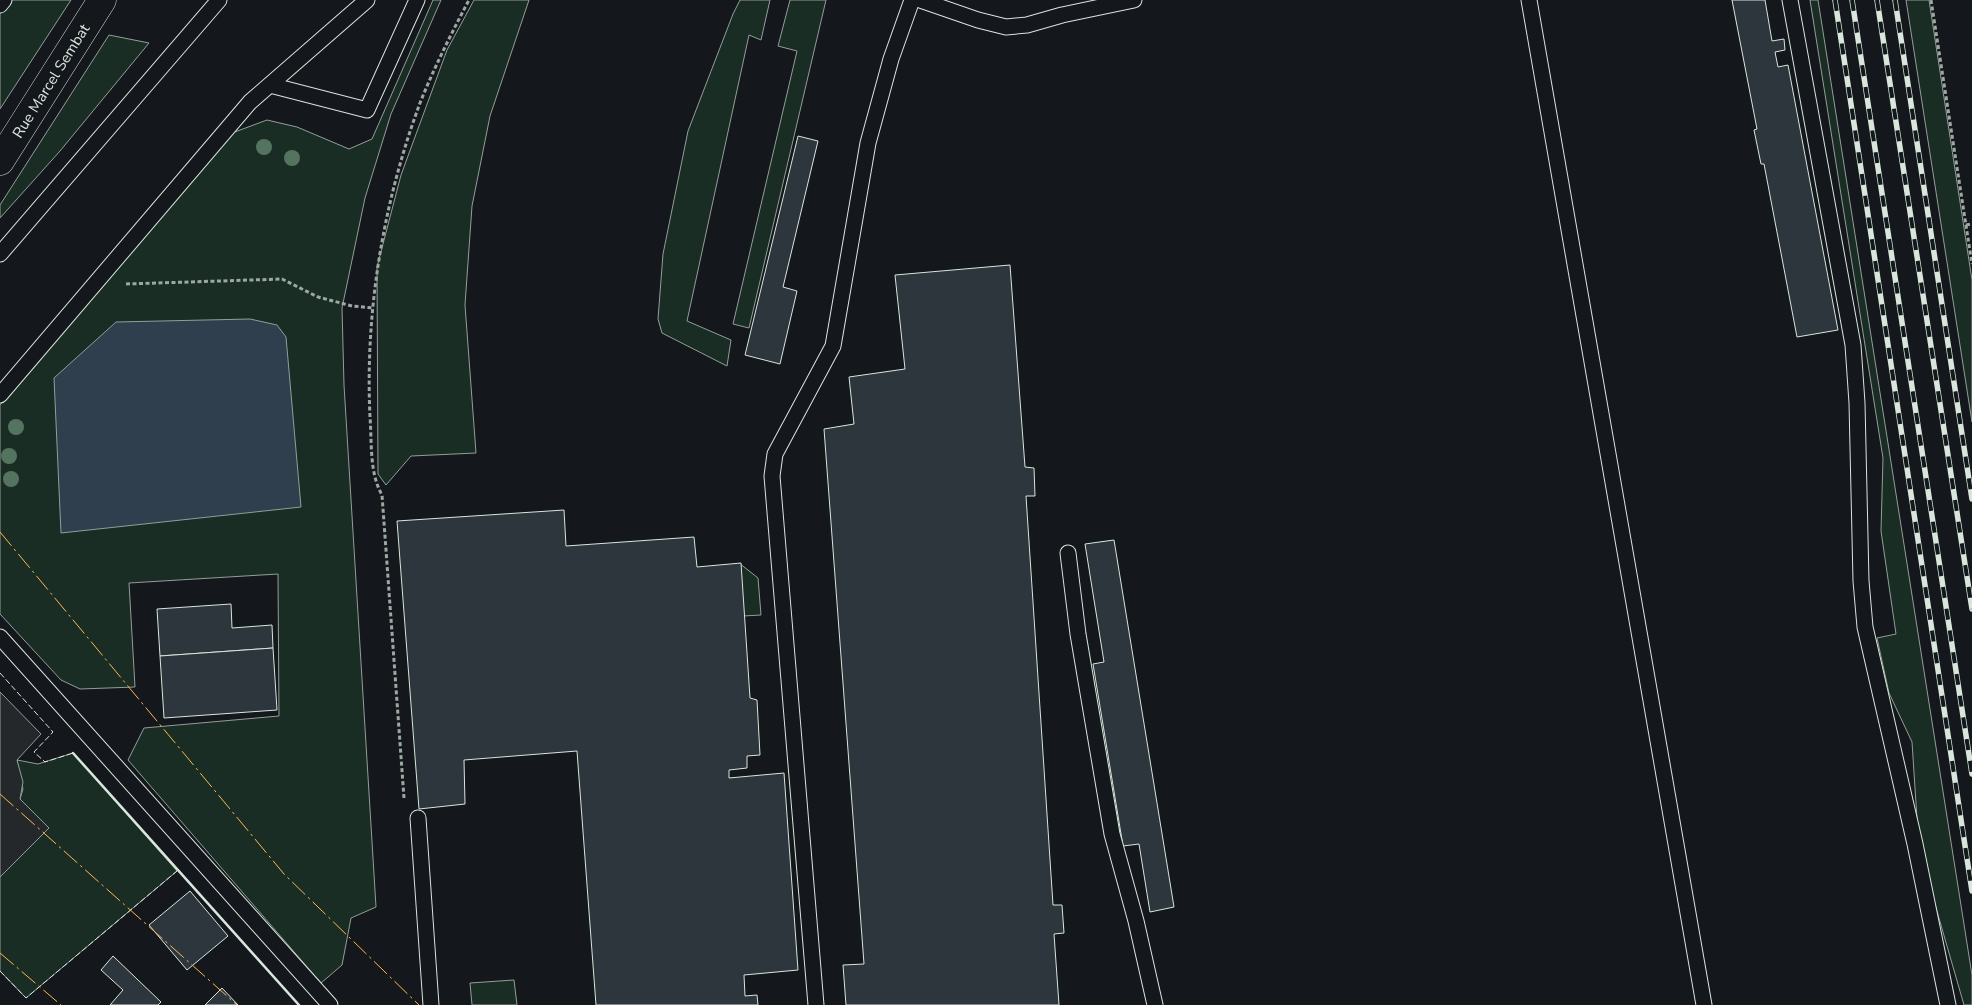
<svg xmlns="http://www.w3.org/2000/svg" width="1972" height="1005" viewBox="0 0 1972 1005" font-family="'Nunito Sans',sans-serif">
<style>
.green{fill:#1a2d24;stroke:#939e99}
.parking{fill:#24282b;stroke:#939e99}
.water{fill:#2f3f4d;stroke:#939e99}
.building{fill:#2c363c;stroke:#d8e6dc}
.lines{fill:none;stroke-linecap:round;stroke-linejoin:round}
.lane-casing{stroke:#d8e6dc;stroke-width:17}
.street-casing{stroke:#d8e6dc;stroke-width:29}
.path{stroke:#9da8a2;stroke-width:3;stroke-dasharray:4 2.5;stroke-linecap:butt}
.lane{stroke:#14181c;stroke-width:15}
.street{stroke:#14181c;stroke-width:28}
.rail-casing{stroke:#d8e6dc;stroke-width:5.5}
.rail{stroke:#14181c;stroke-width:4;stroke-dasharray:11;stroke-linecap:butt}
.fence{stroke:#d8e6dc;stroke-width:1;stroke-dasharray:6 2.5;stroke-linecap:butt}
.wall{stroke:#d8e6dc;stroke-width:2.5}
.power{stroke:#ffb74d;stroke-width:1;stroke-dasharray:18 4 2.5 4;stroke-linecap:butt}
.tree{fill:#55745f}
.labels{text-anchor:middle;stroke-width:4;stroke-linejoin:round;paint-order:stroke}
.street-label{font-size:15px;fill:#d8e6dc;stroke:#14181c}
</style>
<rect width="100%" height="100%" fill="#14181c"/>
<g class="green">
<polygon points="0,0 71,0 0,109"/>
<polygon points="433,0 441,0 391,114 365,198 342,308 344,385 376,907 351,918 342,965 321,983 128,760 144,728 279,716 278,574 129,583 135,687 80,689 61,680 0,614 0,405 232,133 267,120 297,127 349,149 372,139"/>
<polygon points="474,0 529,0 490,116 472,206 465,305 476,453 411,456 386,485 378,474 377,267 401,175 447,50"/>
<polygon points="740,0 770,0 761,40 749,35 687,321 731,340 727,366 662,333 658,319 663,254 688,131 733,14"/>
<polygon points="790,0 826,0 749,328 733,324 797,51 778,46"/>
<polygon points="1810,0 1818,0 1972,975 1972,1005 1964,1005 1919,849 1912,742 1889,693 1877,638 1896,634 1881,531 1883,458"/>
<polygon points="1906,0 1929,0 1972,280 1972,422"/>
<polygon points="109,35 149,43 60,151 0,218 0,205"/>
<polygon points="739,563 758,578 761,615 743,616"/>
<polygon points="73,753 177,871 26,998 0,971 0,877 49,828 20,799 23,789 17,760 38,764"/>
<polygon points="514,980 517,1005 472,1005 470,983"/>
</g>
<polygon class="parking" points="0,692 41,734 17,760 23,782 20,799 49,828 0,877"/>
<polygon class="water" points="250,319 277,325 286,337 301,507 61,533 54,378 116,322"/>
<g class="building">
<polygon points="1732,0 1765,0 1772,41 1784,39 1785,50 1775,52 1778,67 1788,65 1838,330 1797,337 1764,164 1761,164 1754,130 1757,129"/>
<polygon points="798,136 818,141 783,287 797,291 780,364 745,355"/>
<polygon points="1010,265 1025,467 1034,468 1035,496 1026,496 1053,905 1062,905 1064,933 1054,934 1059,1005 846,1005 843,965 864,964 824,429 854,424 849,377 905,369 895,275"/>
<polygon points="564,510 566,546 694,537 697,567 741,563 750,698 757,700 760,755 747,756 747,768 729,770 729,778 784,773 798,970 744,975 745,996 757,995 758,1005 596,1005 577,751 464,760 465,804 419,809 397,521"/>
<polygon points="1114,540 1174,907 1150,912 1139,844 1123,846 1093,664 1104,662 1085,544"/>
<polygon points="231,604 232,628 272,625 273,648 160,656 157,609"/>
<polygon points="273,648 277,710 164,718 160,656"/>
<polygon points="190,891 228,936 187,970 149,925"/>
<polygon points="113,956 161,1002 158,1005 110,1005 123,990 101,970"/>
<polygon points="222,988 238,1005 205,1005"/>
</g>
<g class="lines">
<defs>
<g id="lane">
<polyline points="920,0 978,20 1006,27 1027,25 1062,15 1134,0"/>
<polyline points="1529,0 1704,1005"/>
<polyline points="1790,0 1853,345 1857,403 1861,581 1865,627 1915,844 1948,1005"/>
<polyline points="0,5 4,0"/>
<polyline points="270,85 367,110 417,0"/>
<polyline points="0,254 219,0"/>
<polyline points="0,395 250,102 367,0"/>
<polyline points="1068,553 1078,634 1112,834 1136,921 1155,1005"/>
<polyline points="0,637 330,1005"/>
<polyline points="418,818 431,1005"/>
<polyline points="816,1005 772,476 775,454 833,346 868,143 891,59 912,0"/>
</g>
<polyline id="street" points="0,161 102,0"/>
</defs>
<use href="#lane" class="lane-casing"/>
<use href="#street" class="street-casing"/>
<g class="path">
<polyline points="1931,0 1972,264"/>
<polyline points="1966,225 1972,224"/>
<polyline points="126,284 282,279 318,297 352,306 374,308"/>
<path d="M 404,798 L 382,495 C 369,472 372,442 370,417 C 365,311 383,203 420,103 C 434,68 451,34 469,0"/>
</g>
<use href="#lane" class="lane"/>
<use href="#street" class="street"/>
<defs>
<g id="rail">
<polyline points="1835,0 1972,891"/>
<polyline points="1852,0 1972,774"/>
<polyline points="1877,0 1972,609"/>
<polyline points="1895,0 1972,499"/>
</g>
</defs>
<use href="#rail" class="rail-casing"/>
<use href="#rail" class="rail"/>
<g class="fence">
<polyline points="0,673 53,732 34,752 45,762 73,753"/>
<polyline points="0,971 26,998 177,871"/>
</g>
<polyline class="wall" points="73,753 299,1005"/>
<g class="power">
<polyline points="0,532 284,874 419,1005"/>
<polyline points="0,794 237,1005"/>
<polyline points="0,953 61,1005"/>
</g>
</g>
<g class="tree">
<circle cx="264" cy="147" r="8"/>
<circle cx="292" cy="158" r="8"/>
<circle cx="16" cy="427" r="8"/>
<circle cx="9" cy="456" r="8"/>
<circle cx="11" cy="479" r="8"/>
</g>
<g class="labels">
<g class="street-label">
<text transform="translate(51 81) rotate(-58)" y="5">Rue Marcel Sembat</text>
</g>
</g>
</svg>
